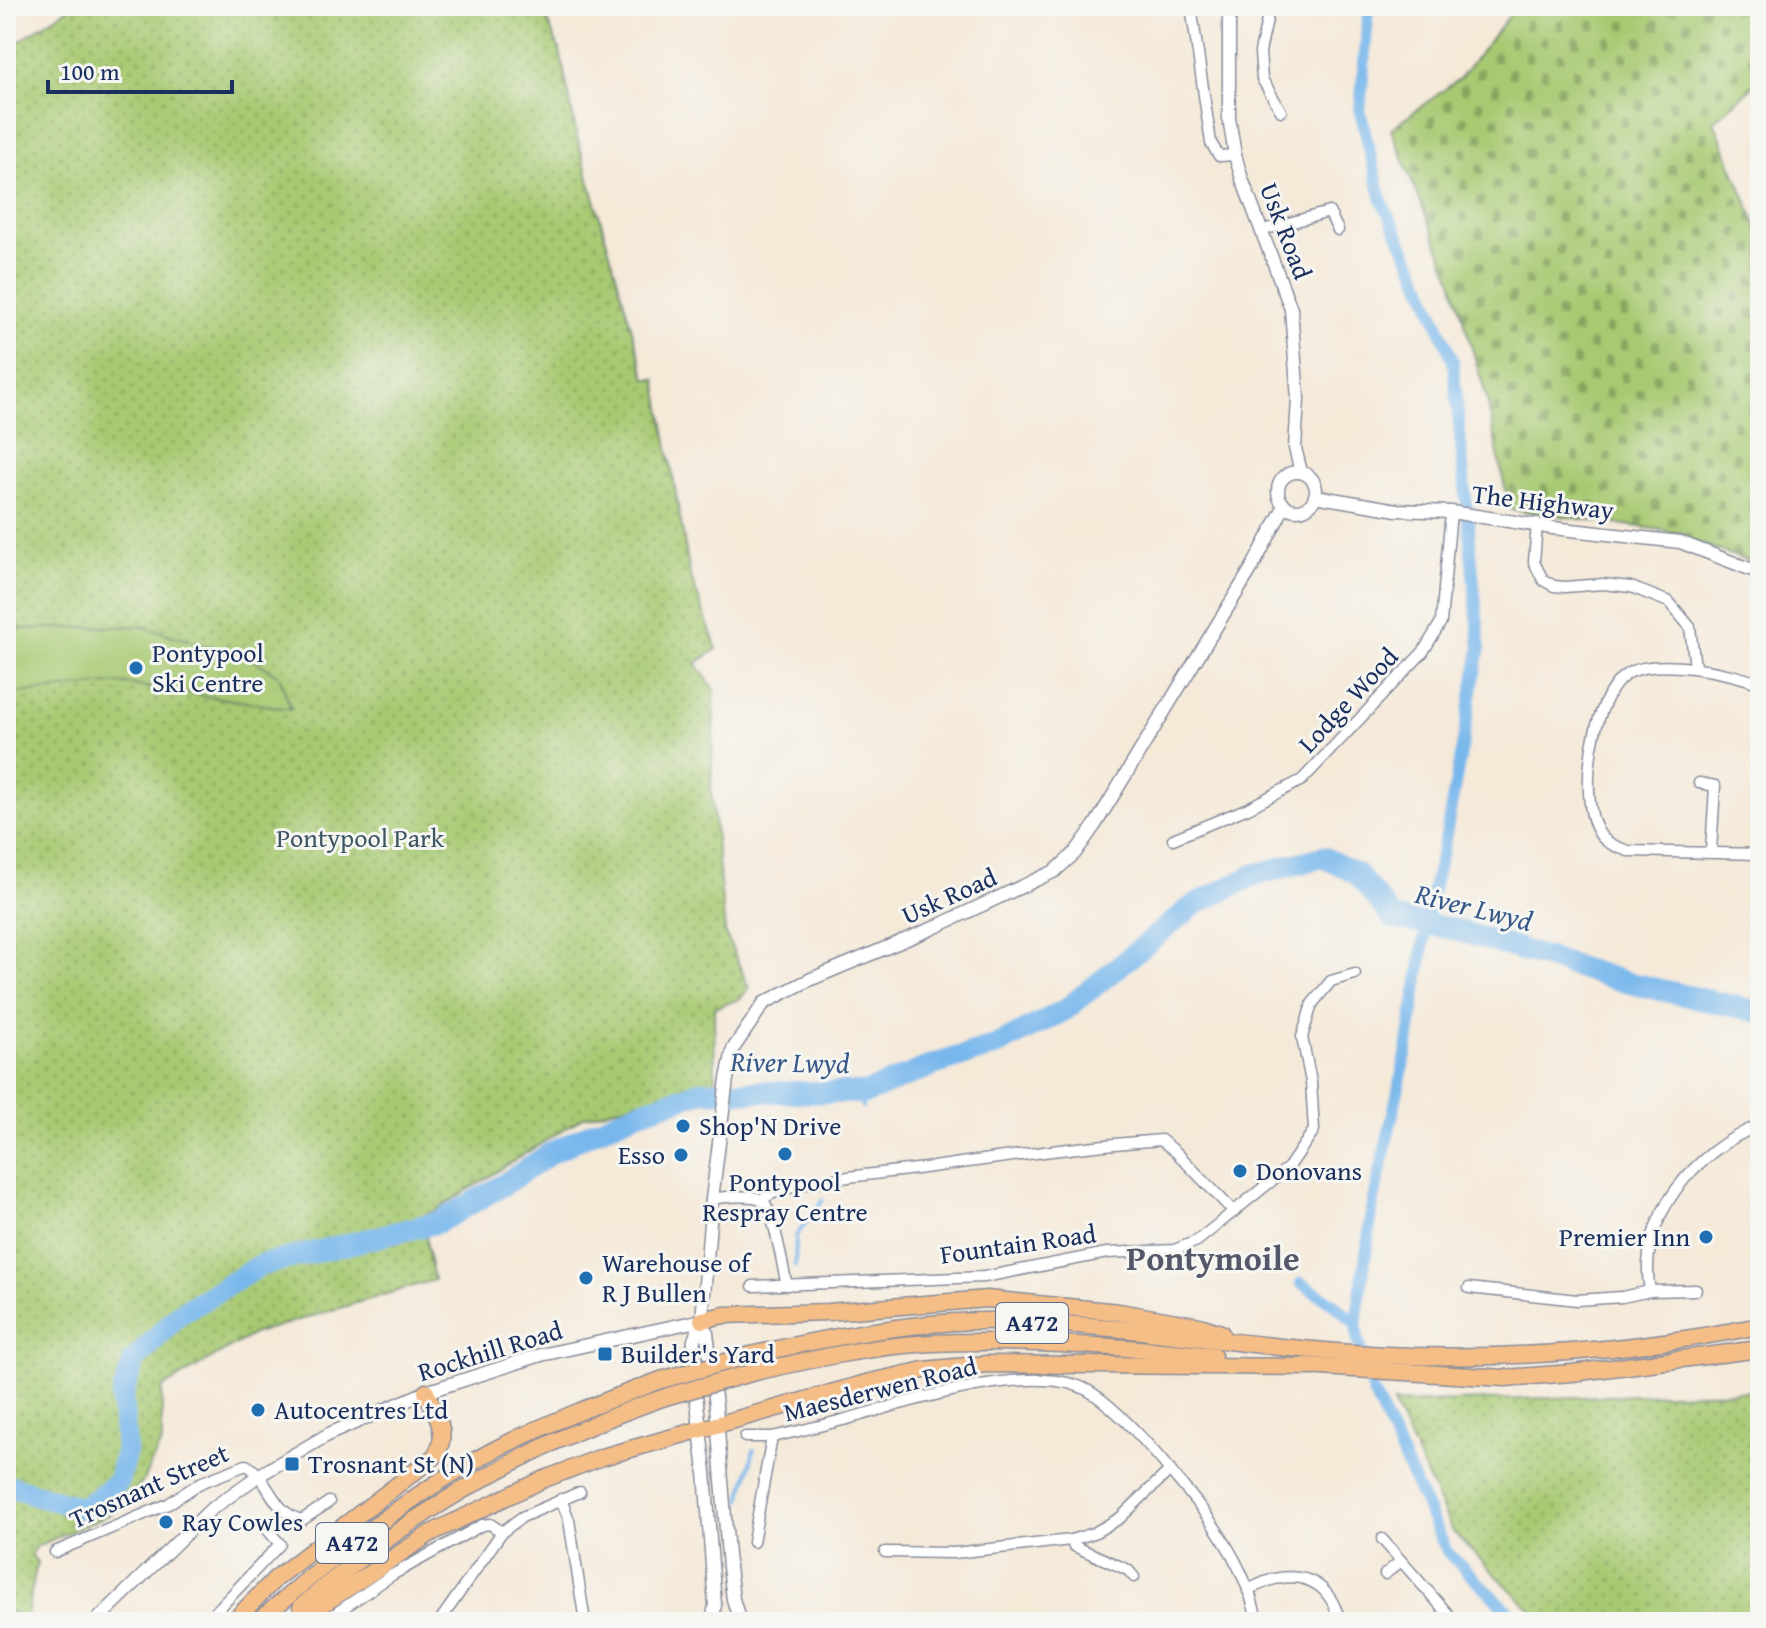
<svg xmlns="http://www.w3.org/2000/svg" width="1766" height="1628" viewBox="0 0 1766 1628" font-family="'Gentium Book Plus',serif">
<style>
.grass{fill:url(#grass-dots);stroke:#617c68;stroke-width:2}
.cemetery{fill:url(#cemetery-stones);stroke:#617c68;stroke-width:2}
.garden{fill:#a7c971;stroke:#617c68;stroke-width:2}
.lines{fill:none;stroke-linecap:round;stroke-linejoin:round}
.stream{stroke:#78b7ec;stroke-width:4}
.canal{stroke:#78b7ec;stroke-width:12}
.river{stroke:#78b7ec;stroke-width:22}
.minor-casing{stroke:#888c9b;stroke-width:13}
.tertiary-casing{stroke:#888c9b;stroke-width:15}
.primary-casing{stroke:#888c9b;stroke-width:19}
.minor{stroke:#fff;stroke-width:10}
.tertiary{stroke:#fff;stroke-width:12}
.primary{stroke:#f6be87;stroke-width:16}
.primary-bridge-casing{stroke:#888c9b;stroke-width:19;stroke-linecap:butt}
.primary-bridge{stroke:#f6be87;stroke-width:16}
.poi-dot{fill:#1f6fb2;stroke:#f6f6f2;stroke-width:3}
.labels{text-anchor:middle;stroke-width:6;stroke-linejoin:round;paint-order:stroke}
.shield{fill:#f6f6f2;stroke:#5d6b8a;stroke-width:2}
.shield-label{font-size:24px;font-weight:bold;fill:#1b2f5e}
.street-label{font-size:26px;fill:#1b2f5e;stroke:#f6f6f2}
.poi-label{font-size:26px;fill:#1b2f5e;stroke:#f6f6f2;text-anchor:start}
.park-label{font-size:26px;fill:#3e5663;stroke:#f6f6f2}
.water-label{font-size:28px;font-style:italic;fill:#375889;stroke:#f6f6f2}
.district-label{font-size:34px;font-weight:bold;fill:#545869;stroke:#f6f6f2}
</style>
<defs>
<pattern id="grass-dots" width="8" height="8" patternUnits="userSpaceOnUse" patternTransform="scale(2)"><rect width="8" height="8" fill="#a7c971"/><path d="M2 2h.1M6 6h.1" fill="none" stroke="#87a460" stroke-width="1.8" stroke-linecap="round"/></pattern>
<pattern id="cemetery-stones" width="16" height="16" patternUnits="userSpaceOnUse" patternTransform="scale(2)"><rect width="16" height="16" fill="#a7c971"/><path d="M2 7V4a2 2 0 0 1 4 0v3zM10 15v-3a2 2 0 0 1 4 0v3z" fill="#87a460"/></pattern>
</defs>
<rect width="100%" height="100%" fill="#f6f6f2"/>
<filter id="ink" filterUnits="userSpaceOnUse"><feTurbulence type="fractalNoise" baseFrequency=".0125" numOctaves="2"/><feDisplacementMap in="SourceGraphic" scale="16" xChannelSelector="R" yChannelSelector="G"/><feConvolveMatrix kernelMatrix="1 2 1 2 8 2 1 2 1" color-interpolation-filters="sRGB"/></filter>
<filter id="wash" filterUnits="userSpaceOnUse"><feTurbulence type="fractalNoise" baseFrequency=".006" numOctaves="4" result="noise"/><feDisplacementMap in="SourceGraphic" scale="32" xChannelSelector="R" yChannelSelector="G"/><feGaussianBlur stdDeviation="1.8" result="paint"/><feColorMatrix in="noise" values="0 0 0 0 0 0 0 0 0 0 0 0 0 0 0 0 0 1.4 0 .05"/><feComposite in="paint" operator="in"/></filter>
<g filter="url(#wash)">
<rect width="100%" height="100%" fill="#f5e9d8"/>
<g class="grass">
<polygon points="72,6 541,6 560,51 577,137 646,379 656,379 690,575 717,649 696,663 715,691 711,789 725,932 749,988 740,999 714,1008 715,1081 583,1117 425,1217 427,1247 434,1280 255,1333 162,1388 162,1441 142,1483 109,1515 37,1546 31,1555 37,1562 26,1620 6,1610 6,50"/>
<polygon points="1760,1391 1760,1604 1756,1622 1543,1622 1453,1532 1393,1403"/>
</g>
<polygon class="cemetery" points="1517,6 1760,6 1760,80 1714,121 1760,235 1760,565 1662,530 1509,509 1487,399 1452,280 1391,129 1460,78"/>
<polygon class="garden" points="141,626 253,660 279,676 291,709 119,683 6,694 6,629"/>
<g class="lines">
<g class="stream">
<polyline points="862,1107 866,1093"/>
<polyline points="795,1266 796,1236 823,1200"/>
<polyline points="741,1500 754,1450"/>
</g>
<g class="canal">
<polyline points="1369,6 1360,111 1382,201 1420,280 1453,361 1480,648 1445,840 1431,897 1407,1050 1373,1204 1356,1324 1358,1341 1373,1392 1447,1552 1520,1622"/>
<polyline points="1301,1283 1334,1304 1356,1324"/>
</g>
<polyline class="river" points="6,1485 83,1509 118,1482 126,1451 122,1396 134,1361 179,1314 261,1265 439,1222 503,1185 551,1153 589,1134 633,1114 703,1091 866,1093 936,1064 996,1046 1065,1010 1194,905 1254,875 1323,857 1357,874 1393,918 1453,929 1625,982 1760,1012"/>
</g>
</g>
<g filter="url(#ink)">
<g class="lines">
<defs>
<g id="minor">
<polyline points="1191,6 1211,143 1219,156 1235,155"/>
<polyline points="1270,6 1260,52 1262,79 1281,111"/>
<polyline points="1263,230 1329,212 1338,230"/>
<polyline points="1537,523 1534,562 1543,580 1554,586 1565,587 1603,584 1631,587 1669,602 1690,627 1695,667"/>
<path d="M 1760,684 C 1731,672 1654,657 1627,674 C 1592,696 1578,797 1598,831 C 1604,843 1615,846 1628,851 L 1760,854"/>
<polyline points="1699,783 1715,786 1711,852"/>
<polyline points="1173,839 1248,808 1302,780 1423,652 1441,622 1451,512"/>
<path d="M 712,1199 C 722,1197 755,1194 762,1200 C 775,1212 782,1267 787,1285"/>
<path d="M 761,1200 C 784,1181 884,1173 917,1169 C 998,1158 1079,1146 1161,1140 L 1176,1152 L 1234,1212"/>
<polyline points="753,1286 984,1277 1107,1253 1174,1250 1197,1241 1289,1167 1314,1130 1311,1082 1302,1037 1312,1004 1331,981 1355,974"/>
<polyline points="1469,1288 1577,1300 1622,1297 1650,1291 1696,1290"/>
<path d="M 1650,1291 C 1636,1218 1696,1150 1760,1125"/>
<polyline points="745,1437 772,1437"/>
<polyline points="561,1499 569,1520 585,1622"/>
<polyline points="1382,1539 1455,1622"/>
<polyline points="1071,1540 1074,1546 1128,1570 1134,1577"/>
<path d="M 753,1542 L 772,1437 C 796,1432 819,1426 843,1420 C 902,1404 1031,1360 1087,1390 C 1116,1406 1156,1453 1178,1480 C 1212,1519 1248,1569 1257,1622"/>
<path d="M 55,1552 L 168,1504 L 200,1483 L 246,1465 C 269,1476 271,1513 302,1520 L 329,1502"/>
<polyline points="885,1552 954,1553 1071,1540 1094,1533 1120,1518 1170,1470"/>
<polyline points="1385,1574 1401,1561"/>
<path d="M 1248,1591 C 1273,1574 1311,1569 1330,1598 C 1335,1605 1337,1614 1342,1622"/>
<polyline points="206,1622 280,1544 265,1527"/>
<polyline points="323,1622 392,1575 482,1525 490,1524 502,1532 522,1517 580,1492"/>
<polyline points="439,1622 502,1532"/>
</g>
<g id="tertiary">
<polyline points="1229,6 1229,118 1235,155 1242,179 1291,309 1298,399 1295,448 1301,472"/>
<circle cx="1297" cy="491" r="19"/>
<polyline points="1315,496 1397,510 1451,512 1553,528 1680,542 1760,573"/>
<polyline points="702,1320 707,1333 716,1406 729,1567 733,1599 740,1622"/>
<polyline points="95,1622 210,1510 258,1476 329,1434 426,1392 541,1355 702,1320"/>
<polyline points="712,1622 715,1605 705,1472 692,1360 694,1340 702,1320 712,1199 727,1079 733,1049 764,1003 809,980 931,929 1055,871 1075,853 1095,825 1253,566 1285,505"/>
</g>
<g id="primary">
<polyline points="702,1320 724,1315 828,1312 987,1299 1119,1312 1200,1326 1221,1333"/>
<path d="M 751,1355 C 832,1336 931,1318 1014,1321 C 1139,1326 1263,1350 1387,1355 C 1513,1361 1636,1350 1760,1326"/>
<polyline points="1304,1366 1505,1378 1572,1373 1760,1349"/>
<path d="M 755,1372 C 813,1359 872,1346 931,1343 C 1025,1339 1120,1346 1213,1356"/>
<path d="M 301,1607 C 409,1512 532,1443 668,1396"/>
<path d="M 233,1622 L 276,1578 L 435,1456 C 450,1434 436,1415 426,1392"/>
<path d="M 258,1622 C 332,1557 408,1495 496,1449 C 549,1422 605,1401 661,1380"/>
<polyline points="296,1622 431,1533 542,1480 602,1457 870,1382 924,1370 987,1364 1314,1367"/>
</g>
</defs>
<use href="#minor" class="minor-casing"/>
<use href="#tertiary" class="tertiary-casing"/>
<use href="#primary" class="primary-casing"/>
<use href="#minor" class="minor"/>
<use href="#tertiary" class="tertiary"/>
<use href="#primary" class="primary"/>
<defs>
<g id="primary-bridge">
<polyline points="661,1380 751,1355"/>
<polyline points="668,1396 755,1372"/>
</g>
</defs>
<use href="#primary-bridge" class="primary-bridge-casing"/>
<use href="#primary-bridge" class="primary-bridge"/>
</g>
</g>
<g class="poi-dot">
<circle cx="136" cy="668" r="8"/>
<circle cx="683" cy="1126" r="8"/>
<circle cx="785" cy="1154" r="8"/>
<circle cx="681" cy="1155" r="8"/>
<circle cx="1240" cy="1171" r="8"/>
<circle cx="1706" cy="1237" r="8"/>
<circle cx="586" cy="1278" r="8"/>
<rect x="597" y="1346" width="16" height="16" rx="4"/>
<circle cx="258" cy="1410" r="8"/>
<rect x="284" y="1456" width="16" height="16" rx="4"/>
<circle cx="166" cy="1522" r="8"/>
</g>
<g class="labels">
<g class="shield">
<rect x="996" y="1303" width="72" height="40" rx="6"/>
<rect x="316" y="1523" width="72" height="40" rx="6"/>
</g>
<g class="shield-label">
<text x="1032" y="1331">A472</text>
<text x="352" y="1551">A472</text>
</g>
<g class="street-label">
<text transform="translate(1286 231) rotate(69)" y="9">Usk Road</text>
<text transform="translate(1543 502) rotate(7)" y="9">The Highway</text>
<text transform="translate(1348 700) rotate(-47)" y="9">Lodge Wood</text>
<text transform="translate(949 896) rotate(-24)" y="9">Usk Road</text>
<text transform="translate(1018 1244) rotate(-8)" y="9">Fountain Road</text>
<text transform="translate(490 1351) rotate(-17)" y="9">Rockhill Road</text>
<text transform="translate(880 1389) rotate(-14)" y="9">Maesderwen Road</text>
<text transform="translate(149 1486) rotate(-24)" y="9">Trosnant Street</text>
</g>
<g class="poi-label">
<text x="152" y="662">Pontypool<tspan x="152" dy="30">Ski Centre</tspan></text>
<text x="699" y="1135">Shop'N Drive</text>
<text x="665" y="1164" text-anchor="end">Esso</text>
<text x="1256" y="1180">Donovans</text>
<text x="785" y="1191" text-anchor="middle">Pontypool<tspan x="785" dy="30">Respray Centre</tspan></text>
<text x="1690" y="1246" text-anchor="end">Premier Inn</text>
<text x="602" y="1272">Warehouse of<tspan x="602" dy="30">R J Bullen</tspan></text>
<text x="621" y="1363">Builder's Yard</text>
<text x="274" y="1419">Autocentres Ltd</text>
<text x="308" y="1473">Trosnant St (N)</text>
<text x="182" y="1531">Ray Cowles</text>
</g>
<g class="park-label">
<text x="360" y="847">Pontypool Park</text>
</g>
<g class="water-label">
<text transform="translate(1474 907) rotate(14)" y="10">River Lwyd</text>
<text transform="translate(790 1062) rotate(1)" y="10">River Lwyd</text>
</g>
<g class="district-label">
<text x="1213" y="1270">Pontymoile</text>
</g>
</g>
<rect width="1766" height="1628" fill="none" stroke="#f6f6f2" stroke-width="32"/>
<path d="M48 80v12h184v-12" fill="none" stroke="#1b2f5e" stroke-width="4"/>
<text x="60" y="80" font-size="24" fill="#1b2f5e" stroke="#f6f6f2" stroke-width="6" paint-order="stroke">100 m</text>
</svg>
